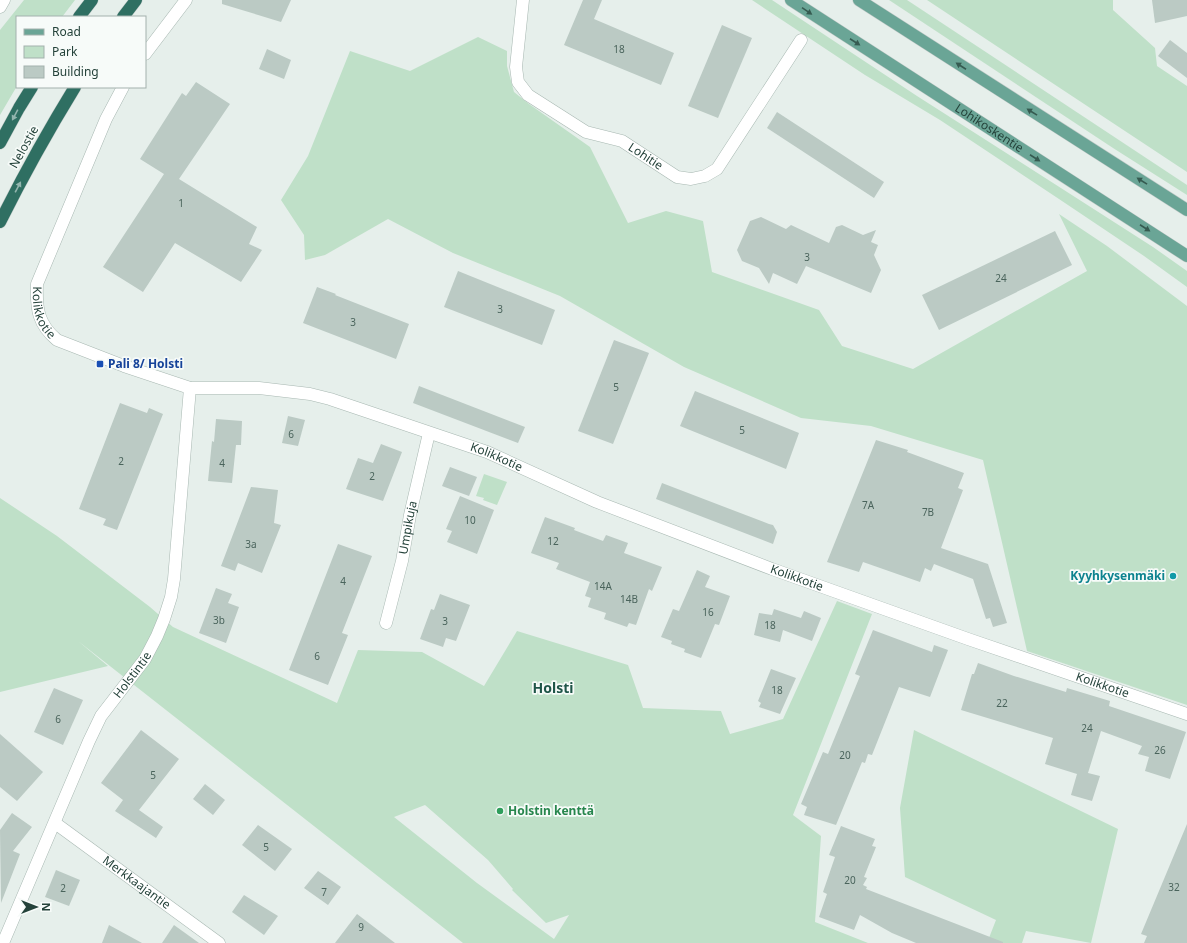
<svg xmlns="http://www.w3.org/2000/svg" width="1187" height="943" viewBox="0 0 1187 943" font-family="'Noto Sans',sans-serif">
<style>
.green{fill:#bfe0c8;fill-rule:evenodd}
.building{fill:#bbcac4}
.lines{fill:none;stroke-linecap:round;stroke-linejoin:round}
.minor-casing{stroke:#a8b8b2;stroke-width:13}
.major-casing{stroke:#c2cac8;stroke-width:13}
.highway-casing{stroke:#c2cac8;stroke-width:13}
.minor{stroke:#fff;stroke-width:12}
.major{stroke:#6aa596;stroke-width:12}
.highway{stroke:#2f6f62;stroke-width:12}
.oneway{fill:#365b51}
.oneway2{fill:#93b5ae}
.transit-dot{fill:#1a4fb4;stroke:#f7fbf9;stroke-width:1.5}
.culture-dot{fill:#0f9aa8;stroke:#f7fbf9;stroke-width:1.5}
.leisure-dot{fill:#2e9e5b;stroke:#f7fbf9;stroke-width:1.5}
.labels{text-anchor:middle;stroke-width:3.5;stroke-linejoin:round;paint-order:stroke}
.number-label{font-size:10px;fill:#4a645c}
.street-label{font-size:12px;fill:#24423a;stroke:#f7fbf9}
.transit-label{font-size:12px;font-weight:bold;fill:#164399;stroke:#f7fbf9;text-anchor:start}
.culture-label{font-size:12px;font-weight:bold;fill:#0d838f;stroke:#f7fbf9;text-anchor:end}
.leisure-label{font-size:12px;font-weight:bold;fill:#27864d;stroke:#f7fbf9;text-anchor:start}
.quarter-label{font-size:14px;font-weight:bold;fill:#1f5548;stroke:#f7fbf9}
</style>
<rect width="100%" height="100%" fill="#e6efeb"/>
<g class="green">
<polygon points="24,0 75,0 62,17 17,17 17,86 0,115 0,30"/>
<polygon points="752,0 772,0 917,96 1153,247 1187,271 1187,287 1144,256 1059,199 940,120 865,75"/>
<polygon points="889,0 907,0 1187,185 1187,195 1113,148"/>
<polygon points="927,0 1113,0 1113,10 1155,48 1157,66 1187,86 1187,172"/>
<polygon points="478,37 507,51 507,66 514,92 529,104 590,147 628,223 666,211 703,221 712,272 819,310 842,346 913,369 1087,271 1059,214 1107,246 1187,306 1187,705 1027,651 983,460 871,426 801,418 684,367 560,296 453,253 388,219 325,255 305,260 304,235 281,200 308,156 350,51 410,71"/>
<polygon points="484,474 507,482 497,505 483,500 484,498 476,496"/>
<path d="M 0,498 L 57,536 L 150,607 L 173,627 L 337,703 L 358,650 L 422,652 L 484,686 L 517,631 L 628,665 L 643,708 L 721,711 L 730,734 L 783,719 L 837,601 L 872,614 L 793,815 L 821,836 L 815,922 L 868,943 L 463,943 L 78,641 L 108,666 L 0,692 ZM 425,805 L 488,860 L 513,889 L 512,890 L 546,923 L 569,915 L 554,939 L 477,883 L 394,817 Z"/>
<polygon points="914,730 1118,829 1091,943 1026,931 1022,943 987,943 996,920 905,877 900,808"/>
</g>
<g class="building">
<polygon points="222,0 291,0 281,22 222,4"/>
<polygon points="583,0 602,0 594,19 674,53 661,85 564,45"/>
<polygon points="1152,0 1187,0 1187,16 1155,23"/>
<polygon points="722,25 752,38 718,118 688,106"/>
<polygon points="1170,40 1187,53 1187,78 1158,56"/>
<polygon points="267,49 291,60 284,79 259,69"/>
<polygon points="196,82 230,104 179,179 257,227 249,244 262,250 241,282 175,243 143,292 103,267 164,174 140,159 182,93 186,96"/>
<polygon points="777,112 884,182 874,198 767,128"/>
<polygon points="761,217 786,229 791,225 829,243 836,227 842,225 863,235 876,230 871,242 878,245 874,255 881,270 871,293 806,266 797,284 773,273 769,284 759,268 742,261 737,250 750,221"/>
<polygon points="1055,231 1072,265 939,330 922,295"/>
<polygon points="458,271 555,310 542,345 444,307"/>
<polygon points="317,287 336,294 335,295 409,324 396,359 303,323"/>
<polygon points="614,340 649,353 613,444 578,431"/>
<polygon points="419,386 525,427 518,443 413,403"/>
<polygon points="695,391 799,433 786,469 680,426"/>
<polygon points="120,403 147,413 149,408 163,414 117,530 103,525 106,519 79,509"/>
<polygon points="288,416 305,420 298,446 282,443"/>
<polygon points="216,419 242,421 241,445 236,445 232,483 208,481 212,441 214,442"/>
<polygon points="876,440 908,450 907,452 964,473 958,488 963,490 941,548 988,564 1007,623 993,627 990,618 986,619 973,579 934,564 931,571 925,568 920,582 863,562 859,572 827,562"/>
<polygon points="381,444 402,452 383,501 346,489 358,458 373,463"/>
<polygon points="450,467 477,477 469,496 442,486"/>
<polygon points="662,483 769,524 773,525 777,532 773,544 656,499"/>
<polygon points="251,487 278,490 274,523 281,525 262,573 238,563 235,571 221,566"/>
<polygon points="460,496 494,510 477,554 447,542 452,531 446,529"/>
<polygon points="545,517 575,528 574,530 603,541 606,535 628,543 624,553 662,567 652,591 649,589 636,625 629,623 627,627 604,619 606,613 588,607 591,598 585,596 590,582 556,569 559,563 531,553"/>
<polygon points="338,544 372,556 342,633 348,635 328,685 289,670"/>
<polygon points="697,570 710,576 705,587 730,596 719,625 715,624 701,658 684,652 685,649 671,644 672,641 661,637 673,609 679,611"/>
<polygon points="216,588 232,594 228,603 239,607 226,643 199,633"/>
<polygon points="440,594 470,605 456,641 446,638 443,647 420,639 431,609 434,610"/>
<polygon points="774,609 801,618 804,611 821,618 812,641 783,630 780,642 754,635 759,613 772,615"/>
<polygon points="873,630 932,652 934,645 948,650 930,697 899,687 872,755 868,754 865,763 862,762 836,825 804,815 807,807 801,804 823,752 828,754 860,676 855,674"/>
<polygon points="978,663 1014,676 1066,692 1067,688 1110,701 1109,706 1186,732 1170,779 1145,771 1149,757 1138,754 1142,746 1101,731 1088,773 1100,776 1092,801 1071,795 1077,774 1045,764 1053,738 961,710 972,674 974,674"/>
<polygon points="771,669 796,678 780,714 759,707 761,703 758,701"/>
<polygon points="54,688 83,700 63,745 34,732"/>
<polygon points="141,730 179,759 139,810 163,827 156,838 115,811 123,800 101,783"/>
<polygon points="0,734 43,772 17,801 0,787"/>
<polygon points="205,784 225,800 213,815 193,799"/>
<polygon points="12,813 32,827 13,851 20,854 1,903 0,830"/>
<polygon points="1187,824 1187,943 1144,943 1147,936 1141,934"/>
<polygon points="258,825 292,849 275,871 242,845"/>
<polygon points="841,826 875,839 872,846 876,847 864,877 867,878 863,885 867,887 866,889 1003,942 1003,943 916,943 892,933 860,915 854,930 819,917 827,894 823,892 835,857 829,855"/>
<polygon points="56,870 80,880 69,906 45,897"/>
<polygon points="318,871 341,887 328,905 304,888"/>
<polygon points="244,895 278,916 264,935 232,912"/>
<polygon points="357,914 395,943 335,943"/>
<polygon points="109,925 142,943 102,943"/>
<polygon points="174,925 199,943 162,943"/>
</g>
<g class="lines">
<defs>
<g id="minor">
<path id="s1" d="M 523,0 L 516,67 L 518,82 L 528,95 L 586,132 L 622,141 L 677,177 L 691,179 L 705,176 L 717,169 L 801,40"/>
<polyline points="0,7 4,0"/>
<polyline points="145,54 186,0"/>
<path id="s2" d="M 123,87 L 106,119 L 37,284 C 36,309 38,324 57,340 L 124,366 L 190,388 L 259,388 L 310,394 L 330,399 L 487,452 L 597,502 L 772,569 L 968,639 L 1187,714"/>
<path id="s3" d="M 386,623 L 402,561 L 410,515 L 429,433"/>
<path id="s4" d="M 55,823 L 219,943"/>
<path id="s5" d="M 3,943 L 89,741 L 101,716 L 145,659 L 157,636 L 164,619 L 171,597 L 174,579 L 190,388"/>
</g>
<g id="major">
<path id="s6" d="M 791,0 L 1187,256"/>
<polyline points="859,0 1187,210"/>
</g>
<g id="highway">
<polyline points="79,17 92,0"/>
<polyline points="123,17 136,0"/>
<polyline points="0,143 19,108 32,87"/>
<path d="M 0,222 C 23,176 48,131 75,87"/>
</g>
</defs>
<use href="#minor" class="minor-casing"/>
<use href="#major" class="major-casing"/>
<use href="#highway" class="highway-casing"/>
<use href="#minor" class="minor"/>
<use href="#major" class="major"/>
<use href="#highway" class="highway"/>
</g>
<defs><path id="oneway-solid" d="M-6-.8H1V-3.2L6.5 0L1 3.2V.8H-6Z"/></defs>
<g class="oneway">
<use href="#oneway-solid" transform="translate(807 11) rotate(34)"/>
<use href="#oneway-solid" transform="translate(855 42) rotate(33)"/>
<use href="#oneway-solid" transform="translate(961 66) rotate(-147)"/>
<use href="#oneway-solid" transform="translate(1032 112) rotate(-148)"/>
<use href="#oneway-solid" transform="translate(1035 158) rotate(33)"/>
<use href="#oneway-solid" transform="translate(1142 181) rotate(-148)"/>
<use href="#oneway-solid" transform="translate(1145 228) rotate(33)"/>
</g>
<g class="oneway2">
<use href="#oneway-solid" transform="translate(15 115) rotate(118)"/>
<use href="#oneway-solid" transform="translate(18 187) rotate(-62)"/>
</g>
<rect class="transit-dot" x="96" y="360" width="8" height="8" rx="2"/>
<circle class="culture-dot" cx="1173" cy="576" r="4"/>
<circle class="leisure-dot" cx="500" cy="811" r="4"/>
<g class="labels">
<g class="number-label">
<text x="619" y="53">18</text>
<text x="181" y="207">1</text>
<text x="807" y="261">3</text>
<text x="1001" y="282">24</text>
<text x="500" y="313">3</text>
<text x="353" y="326">3</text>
<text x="616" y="391">5</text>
<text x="742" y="434">5</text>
<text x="291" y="438">6</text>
<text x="121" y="465">2</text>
<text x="222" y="467">4</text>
<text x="372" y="480">2</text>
<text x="868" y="509">7A</text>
<text x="928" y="516">7B</text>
<text x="470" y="524">10</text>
<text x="553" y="545">12</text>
<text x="251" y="548">3a</text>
<text x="343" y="585">4</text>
<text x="603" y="590">14A</text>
<text x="629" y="603">14B</text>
<text x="708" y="616">16</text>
<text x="219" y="624">3b</text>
<text x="445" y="625">3</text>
<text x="770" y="629">18</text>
<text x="317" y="660">6</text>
<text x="777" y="694">18</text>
<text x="1002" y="707">22</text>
<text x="58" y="723">6</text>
<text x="1087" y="732">24</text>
<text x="1160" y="754">26</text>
<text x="845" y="759">20</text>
<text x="153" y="779">5</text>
<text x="266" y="851">5</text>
<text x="850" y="884">20</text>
<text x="1174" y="891">32</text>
<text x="63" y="892">2</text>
<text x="324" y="896">7</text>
<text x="361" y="931">9</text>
</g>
<g class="street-label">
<text dy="4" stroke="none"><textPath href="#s6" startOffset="236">Lohikoskentie</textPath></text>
<text transform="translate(24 147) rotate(-61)" y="4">Nelostie</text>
<text dy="4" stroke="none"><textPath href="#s1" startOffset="233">Lohitie</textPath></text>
<text dy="4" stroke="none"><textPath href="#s2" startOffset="245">Kolikkotie</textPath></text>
<text dy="4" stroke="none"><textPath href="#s2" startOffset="736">Kolikkotie</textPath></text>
<text dy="4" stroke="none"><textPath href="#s3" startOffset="98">Umpikuja</textPath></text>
<text dy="4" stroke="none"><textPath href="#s2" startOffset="1060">Kolikkotie</textPath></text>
<text dy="4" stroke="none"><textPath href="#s5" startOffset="299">Holstintie</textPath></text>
<text dy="4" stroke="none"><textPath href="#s2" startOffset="1384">Kolikkotie</textPath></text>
<text dy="4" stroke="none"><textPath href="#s4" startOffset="101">Merkkaajantie</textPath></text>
</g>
<g class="transit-label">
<text x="108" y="368">Pali 8/ Holsti</text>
</g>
<g class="culture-label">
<text x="1165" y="580">Kyyhkysenmäki</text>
</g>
<g class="leisure-label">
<text x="508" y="815">Holstin kenttä</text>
</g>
<g class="quarter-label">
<text x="553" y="693">Holsti</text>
</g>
</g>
<rect x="16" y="16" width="130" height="72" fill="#f7fbf9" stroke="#a3b1ad"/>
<rect x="24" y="29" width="20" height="6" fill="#6aa596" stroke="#a3b1ad"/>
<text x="52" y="36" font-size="12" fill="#24423a">Road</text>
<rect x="24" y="46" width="20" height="12" fill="#bfe0c8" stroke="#a3b1ad"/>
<text x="52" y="56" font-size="12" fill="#24423a">Park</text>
<rect x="24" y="66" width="20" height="12" fill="#bbcac4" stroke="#a3b1ad"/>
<text x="52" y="76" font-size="12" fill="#24423a">Building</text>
<g transform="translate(36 907) rotate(90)" stroke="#f7fbf9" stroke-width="3" paint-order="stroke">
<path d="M0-3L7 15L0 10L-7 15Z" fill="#24423a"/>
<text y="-6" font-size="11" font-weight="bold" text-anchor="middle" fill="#24423a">N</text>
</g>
</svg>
